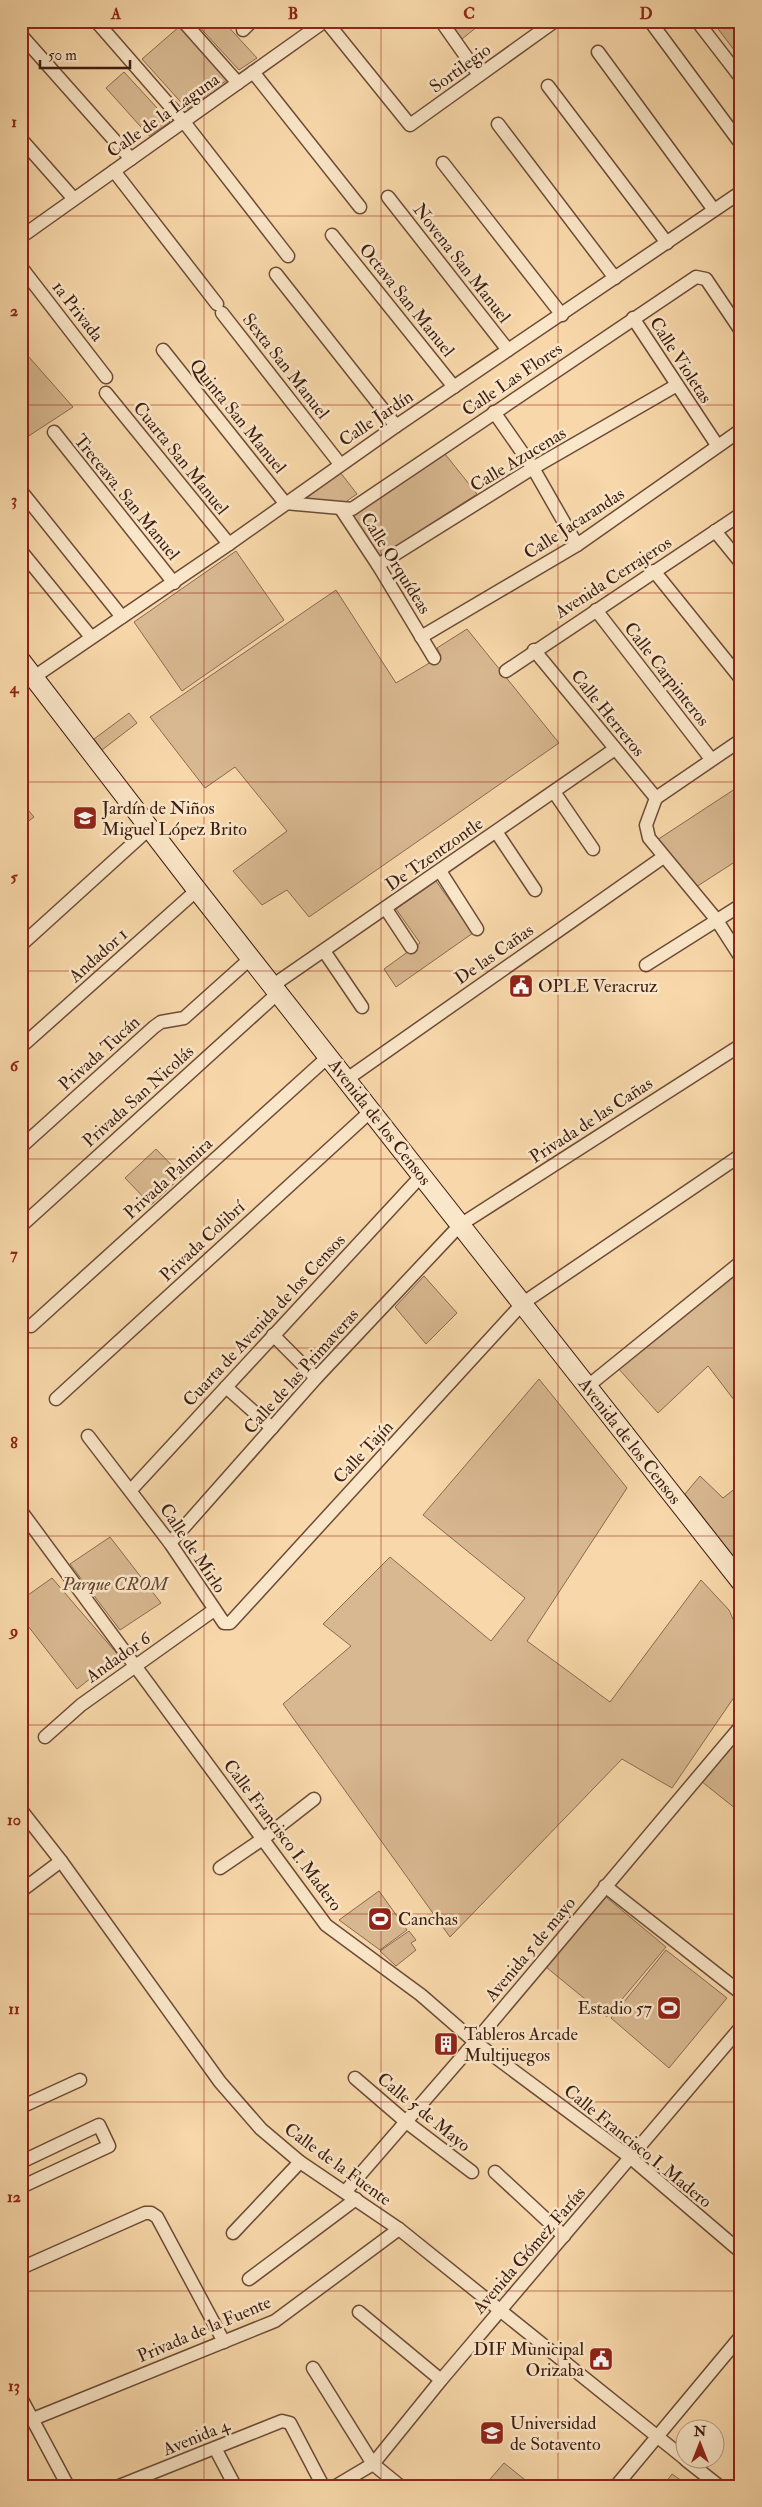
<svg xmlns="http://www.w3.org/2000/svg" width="762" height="2507" viewBox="0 0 762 2507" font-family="'IM FELL Double Pica',serif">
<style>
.green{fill:#d8b890;stroke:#8a6a51}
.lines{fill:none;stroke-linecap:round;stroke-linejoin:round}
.street-casing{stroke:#6c4c38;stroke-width:15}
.secondary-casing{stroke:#3d1d12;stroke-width:21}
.street{stroke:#fae6c8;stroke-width:12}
.secondary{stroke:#fae6c8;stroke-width:19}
.grid{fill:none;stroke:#8f2418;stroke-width:1;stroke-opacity:0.55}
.labels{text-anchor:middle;stroke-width:5;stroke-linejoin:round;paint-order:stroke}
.street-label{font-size:18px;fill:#3d1d12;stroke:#fae6c8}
.poi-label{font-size:18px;fill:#3d1d12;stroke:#fae6c8;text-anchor:start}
.park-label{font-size:18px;font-style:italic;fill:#644432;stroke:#fae6c8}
.neatline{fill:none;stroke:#8f2418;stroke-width:2}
.grid-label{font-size:16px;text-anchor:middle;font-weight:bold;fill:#8f2418}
</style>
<rect width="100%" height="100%" fill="#f8d8aa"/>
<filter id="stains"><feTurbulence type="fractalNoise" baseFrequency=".004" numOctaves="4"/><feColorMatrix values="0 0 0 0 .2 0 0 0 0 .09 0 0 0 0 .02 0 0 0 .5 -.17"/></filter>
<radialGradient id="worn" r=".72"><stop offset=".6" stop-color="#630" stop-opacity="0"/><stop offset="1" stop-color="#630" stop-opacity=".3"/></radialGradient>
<g class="green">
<polygon points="194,21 223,21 257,58 239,70"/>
<polygon points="449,21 475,21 478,26 462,39"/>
<polygon points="712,21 741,21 741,59"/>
<polygon points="180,26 227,80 187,109 142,59"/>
<polygon points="124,72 170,122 149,136 106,88"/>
<polygon points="21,348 73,407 21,441"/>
<polygon points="445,454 477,494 379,557 349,515"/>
<polygon points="340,472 357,494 344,503 303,501"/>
<polygon points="236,551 284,620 182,691 134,622"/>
<polygon points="336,590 396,683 441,656 437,648 467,629 559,743 309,917 287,890 262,905 233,871 287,831 235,767 205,788 150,717"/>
<polygon points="129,713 137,723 102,750 94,739"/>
<polygon points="741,785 741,858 696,887 657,840"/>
<polygon points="23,804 34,817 21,827 21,805"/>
<polygon points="436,881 473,933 396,987 384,969 420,943 396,909"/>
<polygon points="156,1149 182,1176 151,1205 125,1178"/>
<polygon points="741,1268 741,1409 708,1366 658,1413 618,1368"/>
<polygon points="424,1276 457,1313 426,1344 395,1307"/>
<polygon points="539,1379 627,1488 527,1641 610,1702 701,1580 729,1610 741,1637 741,1687 672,1788 622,1759 450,1937 283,1704 351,1646 323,1624 390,1557 491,1641 525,1598 423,1515"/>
<polygon points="700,1476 723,1498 741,1484 741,1548 734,1557 685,1494"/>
<polygon points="110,1537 161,1603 120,1630 70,1564"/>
<polygon points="52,1578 119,1656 77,1689 21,1617 21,1600"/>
<polygon points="741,1735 741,1813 701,1781"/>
<polygon points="379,1891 407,1930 380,1950 339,1920"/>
<polygon points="606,1897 666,1947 607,2017 546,1967"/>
<polygon points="409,1931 416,1940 411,1943 416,1950 396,1966 380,1951"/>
<polygon points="666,1950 727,1998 669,2068 611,2018"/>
<polygon points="504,2463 529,2483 527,2486 484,2486"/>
<polygon points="672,2474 682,2481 679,2486 663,2486"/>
</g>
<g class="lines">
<defs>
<g id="street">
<polyline points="96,21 184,122 288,256"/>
<polyline points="183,21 238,83"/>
<polyline points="326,21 410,125 555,21"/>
<polyline points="441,21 479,75"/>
<polyline points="650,21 741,144"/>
<polyline points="697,21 741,78"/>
<polyline points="243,30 252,21"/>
<polyline points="21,35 131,159"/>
<polyline points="598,52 714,210"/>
<polyline points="253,72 360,207"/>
<polyline points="548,86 667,243"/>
<polyline points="498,124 615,278"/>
<polyline points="21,139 74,199"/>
<polyline points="443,163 562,315"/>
<polyline points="114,171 217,304"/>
<polyline points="388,197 508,350"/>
<polyline points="332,235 454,387"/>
<polyline points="21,237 325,21"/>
<polyline points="21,267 106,377"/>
<polyline points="276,274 396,426"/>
<polyline points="222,313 340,464"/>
<polyline points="633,318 717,445"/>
<polyline points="163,350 285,503 352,509 696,277 706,279 741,331"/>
<polyline points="106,393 229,544"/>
<polyline points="494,412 533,468 577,545"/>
<polyline points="54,432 174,583"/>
<polyline points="21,491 122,617"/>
<polyline points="341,509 378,565 434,658"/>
<polyline points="715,531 741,563"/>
<polyline points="21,551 91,637"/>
<polyline points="378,565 533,468 677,385"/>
<polyline points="654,571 741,679"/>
<polyline points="596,610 711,759"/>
<polyline points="421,637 577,545 741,430"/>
<polyline points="534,650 656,798"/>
<polyline points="506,671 741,514"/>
<polyline points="34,677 229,544 396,426 741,192"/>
<polyline points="554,792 593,849"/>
<polyline points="656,798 646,825 649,838 716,919 741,958"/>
<polyline points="656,798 741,740"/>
<polyline points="497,833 535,890"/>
<polyline points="440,871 477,929"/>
<polyline points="386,909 411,947"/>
<polyline points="21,945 150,828"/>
<polyline points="324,951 362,1007"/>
<polyline points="646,965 741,905"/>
<polyline points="272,986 615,749"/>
<polyline points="21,1047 197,890"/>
<polyline points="347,1079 662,858"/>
<polyline points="21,1147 154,1027 161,1022 184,1018 251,958"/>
<polyline points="21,1226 278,993"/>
<polyline points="31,1326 329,1056"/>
<polyline points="273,1335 316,1378"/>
<polyline points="588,1386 741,1262"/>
<polyline points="226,1387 272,1428"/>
<polyline points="56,1399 372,1110"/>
<polyline points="88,1436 170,1543 224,1623 230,1623 523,1303 741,1155"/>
<polyline points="131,1490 422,1175"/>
<polyline points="21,1511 326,1925 421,1995 475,2042 631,2158 741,2252"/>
<polyline points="170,1543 316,1378 460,1225 741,1045"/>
<polyline points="45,1737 81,1705 214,1610"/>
<polyline points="21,1810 61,1861 220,2082 261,2129 300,2162 399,2229 684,2458"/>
<polyline points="220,1868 264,1838 314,1799"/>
<polyline points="605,1886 741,1993"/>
<polyline points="21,1891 61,1861"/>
<polyline points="355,2078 405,2121 472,2172"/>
<polyline points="21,2107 80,2080"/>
<polyline points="21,2162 99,2125 109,2146 21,2187"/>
<polyline points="495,2172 564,2236"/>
<polyline points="345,2192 475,2042 741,1726"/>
<polyline points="233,2233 300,2162"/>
<polyline points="21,2268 145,2213 151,2213 157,2217 224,2342"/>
<polyline points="249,2279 356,2199"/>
<polyline points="359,2312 441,2380"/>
<polyline points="313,2368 373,2464 400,2486"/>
<polyline points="21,2398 68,2486"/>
<polyline points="33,2419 275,2321 399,2229"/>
<polyline points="215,2448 235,2486"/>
<polyline points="686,2460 719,2486"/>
<polyline points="119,2486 282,2421 290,2423 323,2486"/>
<polyline points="336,2486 373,2464 441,2380 741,2027"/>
<polyline points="616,2486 741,2336"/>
</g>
<polyline id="secondary" points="21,661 197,890 741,1582"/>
</defs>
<use href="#street" class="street-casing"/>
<use href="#secondary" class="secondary-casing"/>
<use href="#street" class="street"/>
<use href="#secondary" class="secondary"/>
</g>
<path class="grid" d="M 204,21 L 204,2486M 381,21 L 381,2486M 558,21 L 558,2486M 21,216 L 741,216M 21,405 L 741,405M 21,593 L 741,593M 21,782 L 741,782M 21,971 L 741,971M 21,1159 L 741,1159M 21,1348 L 741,1348M 21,1536 L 741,1536M 21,1725 L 741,1725M 21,1914 L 741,1914M 21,2102 L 741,2102M 21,2291 L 741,2291"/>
<defs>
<symbol id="school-square" viewBox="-11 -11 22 22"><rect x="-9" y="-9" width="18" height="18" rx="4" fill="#8f2418" stroke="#fae6c8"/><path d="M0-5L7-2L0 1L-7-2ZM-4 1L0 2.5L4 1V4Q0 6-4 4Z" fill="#fff"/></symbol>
<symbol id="civic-square" viewBox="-11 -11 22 22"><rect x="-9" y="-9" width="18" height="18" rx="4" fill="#8f2418" stroke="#fae6c8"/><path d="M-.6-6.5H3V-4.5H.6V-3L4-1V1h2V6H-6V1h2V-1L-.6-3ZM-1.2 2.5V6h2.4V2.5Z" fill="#fff"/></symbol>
<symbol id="stadium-square" viewBox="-11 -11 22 22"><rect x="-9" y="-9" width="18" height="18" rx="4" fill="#8f2418" stroke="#fae6c8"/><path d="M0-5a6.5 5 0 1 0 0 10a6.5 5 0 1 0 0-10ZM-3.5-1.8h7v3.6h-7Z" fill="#fff"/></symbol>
<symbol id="building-square" viewBox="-11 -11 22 22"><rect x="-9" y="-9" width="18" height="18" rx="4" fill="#8f2418" stroke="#fae6c8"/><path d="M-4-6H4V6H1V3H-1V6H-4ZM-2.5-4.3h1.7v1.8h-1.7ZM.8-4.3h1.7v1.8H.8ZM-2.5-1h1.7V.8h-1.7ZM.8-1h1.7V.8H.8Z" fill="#fff"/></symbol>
<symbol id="university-square" viewBox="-11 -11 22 22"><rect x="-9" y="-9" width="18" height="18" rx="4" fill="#8f2418" stroke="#fae6c8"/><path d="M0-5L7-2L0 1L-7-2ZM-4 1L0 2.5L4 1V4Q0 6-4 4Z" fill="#fff"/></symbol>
</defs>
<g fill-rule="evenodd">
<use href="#school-square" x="71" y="804" width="28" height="28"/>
<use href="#civic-square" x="507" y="972" width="28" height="28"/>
<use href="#stadium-square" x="366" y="1905" width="28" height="28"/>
<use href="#stadium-square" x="655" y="1994" width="28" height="28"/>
<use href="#building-square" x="432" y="2030" width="28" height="28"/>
<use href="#civic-square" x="587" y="2345" width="28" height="28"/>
<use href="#university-square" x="478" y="2419" width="28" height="28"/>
</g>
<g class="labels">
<g class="street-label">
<text transform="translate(460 68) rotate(-36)" y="6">Sortilegio</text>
<text transform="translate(163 115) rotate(-35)" y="6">Calle de la Laguna</text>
<text transform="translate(462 263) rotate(52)" y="6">Novena San Manuel</text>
<text transform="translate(407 300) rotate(51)" y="6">Octava San Manuel</text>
<text transform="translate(78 311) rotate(52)" y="6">1a Privada</text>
<text transform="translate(681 360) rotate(57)" y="6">Calle Violetas</text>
<text transform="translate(286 366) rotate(52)" y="6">Sexta San Manuel</text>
<text transform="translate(512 379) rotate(-34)" y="6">Calle Las Flores</text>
<text transform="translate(238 416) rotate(51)" y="6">Quinta San Manuel</text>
<text transform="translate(376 418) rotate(-34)" y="6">Calle Jardín</text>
<text transform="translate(181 458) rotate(51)" y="6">Cuarta San Manuel</text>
<text transform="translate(518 459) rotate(-31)" y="6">Calle Azucenas</text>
<text transform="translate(127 497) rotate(51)" y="6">Treceava. San Manuel</text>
<text transform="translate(574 523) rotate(-33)" y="6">Calle Jacarandas</text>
<text transform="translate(396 563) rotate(58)" y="6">Calle Orquídeas</text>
<text transform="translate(613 577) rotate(-33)" y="6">Avenida Cerrajeros</text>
<text transform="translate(667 674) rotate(52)" y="6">Calle Carpinteros</text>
<text transform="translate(608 713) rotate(51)" y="6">Calle Herreros</text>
<text transform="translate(434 854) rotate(-35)" y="6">De Tzentzontle</text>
<text transform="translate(494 954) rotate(-35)" y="6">De las Cañas</text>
<text transform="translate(98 955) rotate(-42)" y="6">Andador 1</text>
<text transform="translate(99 1053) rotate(-42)" y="6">Privada Tucán</text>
<text transform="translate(138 1096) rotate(-42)" y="6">Privada San Nicolás</text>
<text transform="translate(591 1120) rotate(-33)" y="6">Privada de las Cañas</text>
<text transform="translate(380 1122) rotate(52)" y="6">Avenida de los Censos</text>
<text transform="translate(168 1178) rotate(-42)" y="6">Privada Palmira</text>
<text transform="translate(202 1241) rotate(-43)" y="6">Privada Colibrí</text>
<text transform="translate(264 1320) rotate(-47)" y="6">Cuarta de Avenida de los Censos</text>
<text transform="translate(301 1371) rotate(-48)" y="6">Calle de las Primaveras</text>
<text transform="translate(630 1441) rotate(52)" y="6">Avenida de los Censos</text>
<text transform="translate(363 1452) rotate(-47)" y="6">Calle Tajín</text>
<text transform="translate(193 1548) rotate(56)" y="6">Calle de Mirlo</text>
<text transform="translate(118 1657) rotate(-35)" y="6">Andador 6</text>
<text transform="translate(283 1835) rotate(53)" y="6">Calle Francisco I. Madero</text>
<text transform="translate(530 1949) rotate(-50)" y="6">Avenida 5 de mayo</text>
<text transform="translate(424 2112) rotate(39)" y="6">Calle 5 de Mayo</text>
<text transform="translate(638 2146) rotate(39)" y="6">Calle Francisco I. Madero</text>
<text transform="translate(338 2164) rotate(36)" y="6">Calle de la Fuente</text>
<text transform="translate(529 2250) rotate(-49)" y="6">Avenida Gómez Farías</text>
<text transform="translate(204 2329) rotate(-23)" y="6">Privada de la Fuente</text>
<text transform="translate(196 2437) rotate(-22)" y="6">Avenida 4</text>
</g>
<g class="poi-label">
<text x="102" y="814">Jardín de Niños<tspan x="102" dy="21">Miguel López Brito</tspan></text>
<text x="538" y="992">OPLE Veracruz</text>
<text x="398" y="1925">Canchas</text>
<text x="652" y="2014" text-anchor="end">Estadio 57</text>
<text x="464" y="2040">Tableros Arcade<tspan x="464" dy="21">Multijuegos</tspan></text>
<text x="584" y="2355" text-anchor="end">DIF Municipal<tspan x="584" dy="21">Orizaba</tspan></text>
<text x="510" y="2429">Universidad<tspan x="510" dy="21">de Sotavento</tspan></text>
</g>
<g class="park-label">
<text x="115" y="1590">Parque CROM</text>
</g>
</g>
<rect width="762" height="2507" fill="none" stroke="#f8d8aa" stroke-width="55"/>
<g transform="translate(700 2444)"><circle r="24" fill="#fae6c8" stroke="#ae967f"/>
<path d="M0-4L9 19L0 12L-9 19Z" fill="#8f2418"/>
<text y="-8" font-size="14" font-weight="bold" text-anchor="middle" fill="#3d1d12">N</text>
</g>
<path d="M40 60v8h90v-8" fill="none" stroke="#3d1d12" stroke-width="2.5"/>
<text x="48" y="60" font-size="15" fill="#3d1d12" stroke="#fae6c8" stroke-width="4" paint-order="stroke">50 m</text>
<rect x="28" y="28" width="706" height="2452" class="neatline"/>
<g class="grid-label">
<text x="116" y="19">A</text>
<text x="293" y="19">B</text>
<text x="469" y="19">C</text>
<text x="646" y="19">D</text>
<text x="14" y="127">1</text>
<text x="14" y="316">2</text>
<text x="14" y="505">3</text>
<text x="14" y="693">4</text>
<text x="14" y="882">5</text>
<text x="14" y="1071">6</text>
<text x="14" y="1259">7</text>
<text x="14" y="1448">8</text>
<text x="14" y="1636">9</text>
<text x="14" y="1825">10</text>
<text x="14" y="2014">11</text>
<text x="14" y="2202">12</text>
<text x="14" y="2391">13</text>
</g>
<rect width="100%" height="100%" filter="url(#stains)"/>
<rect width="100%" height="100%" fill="url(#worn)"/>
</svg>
